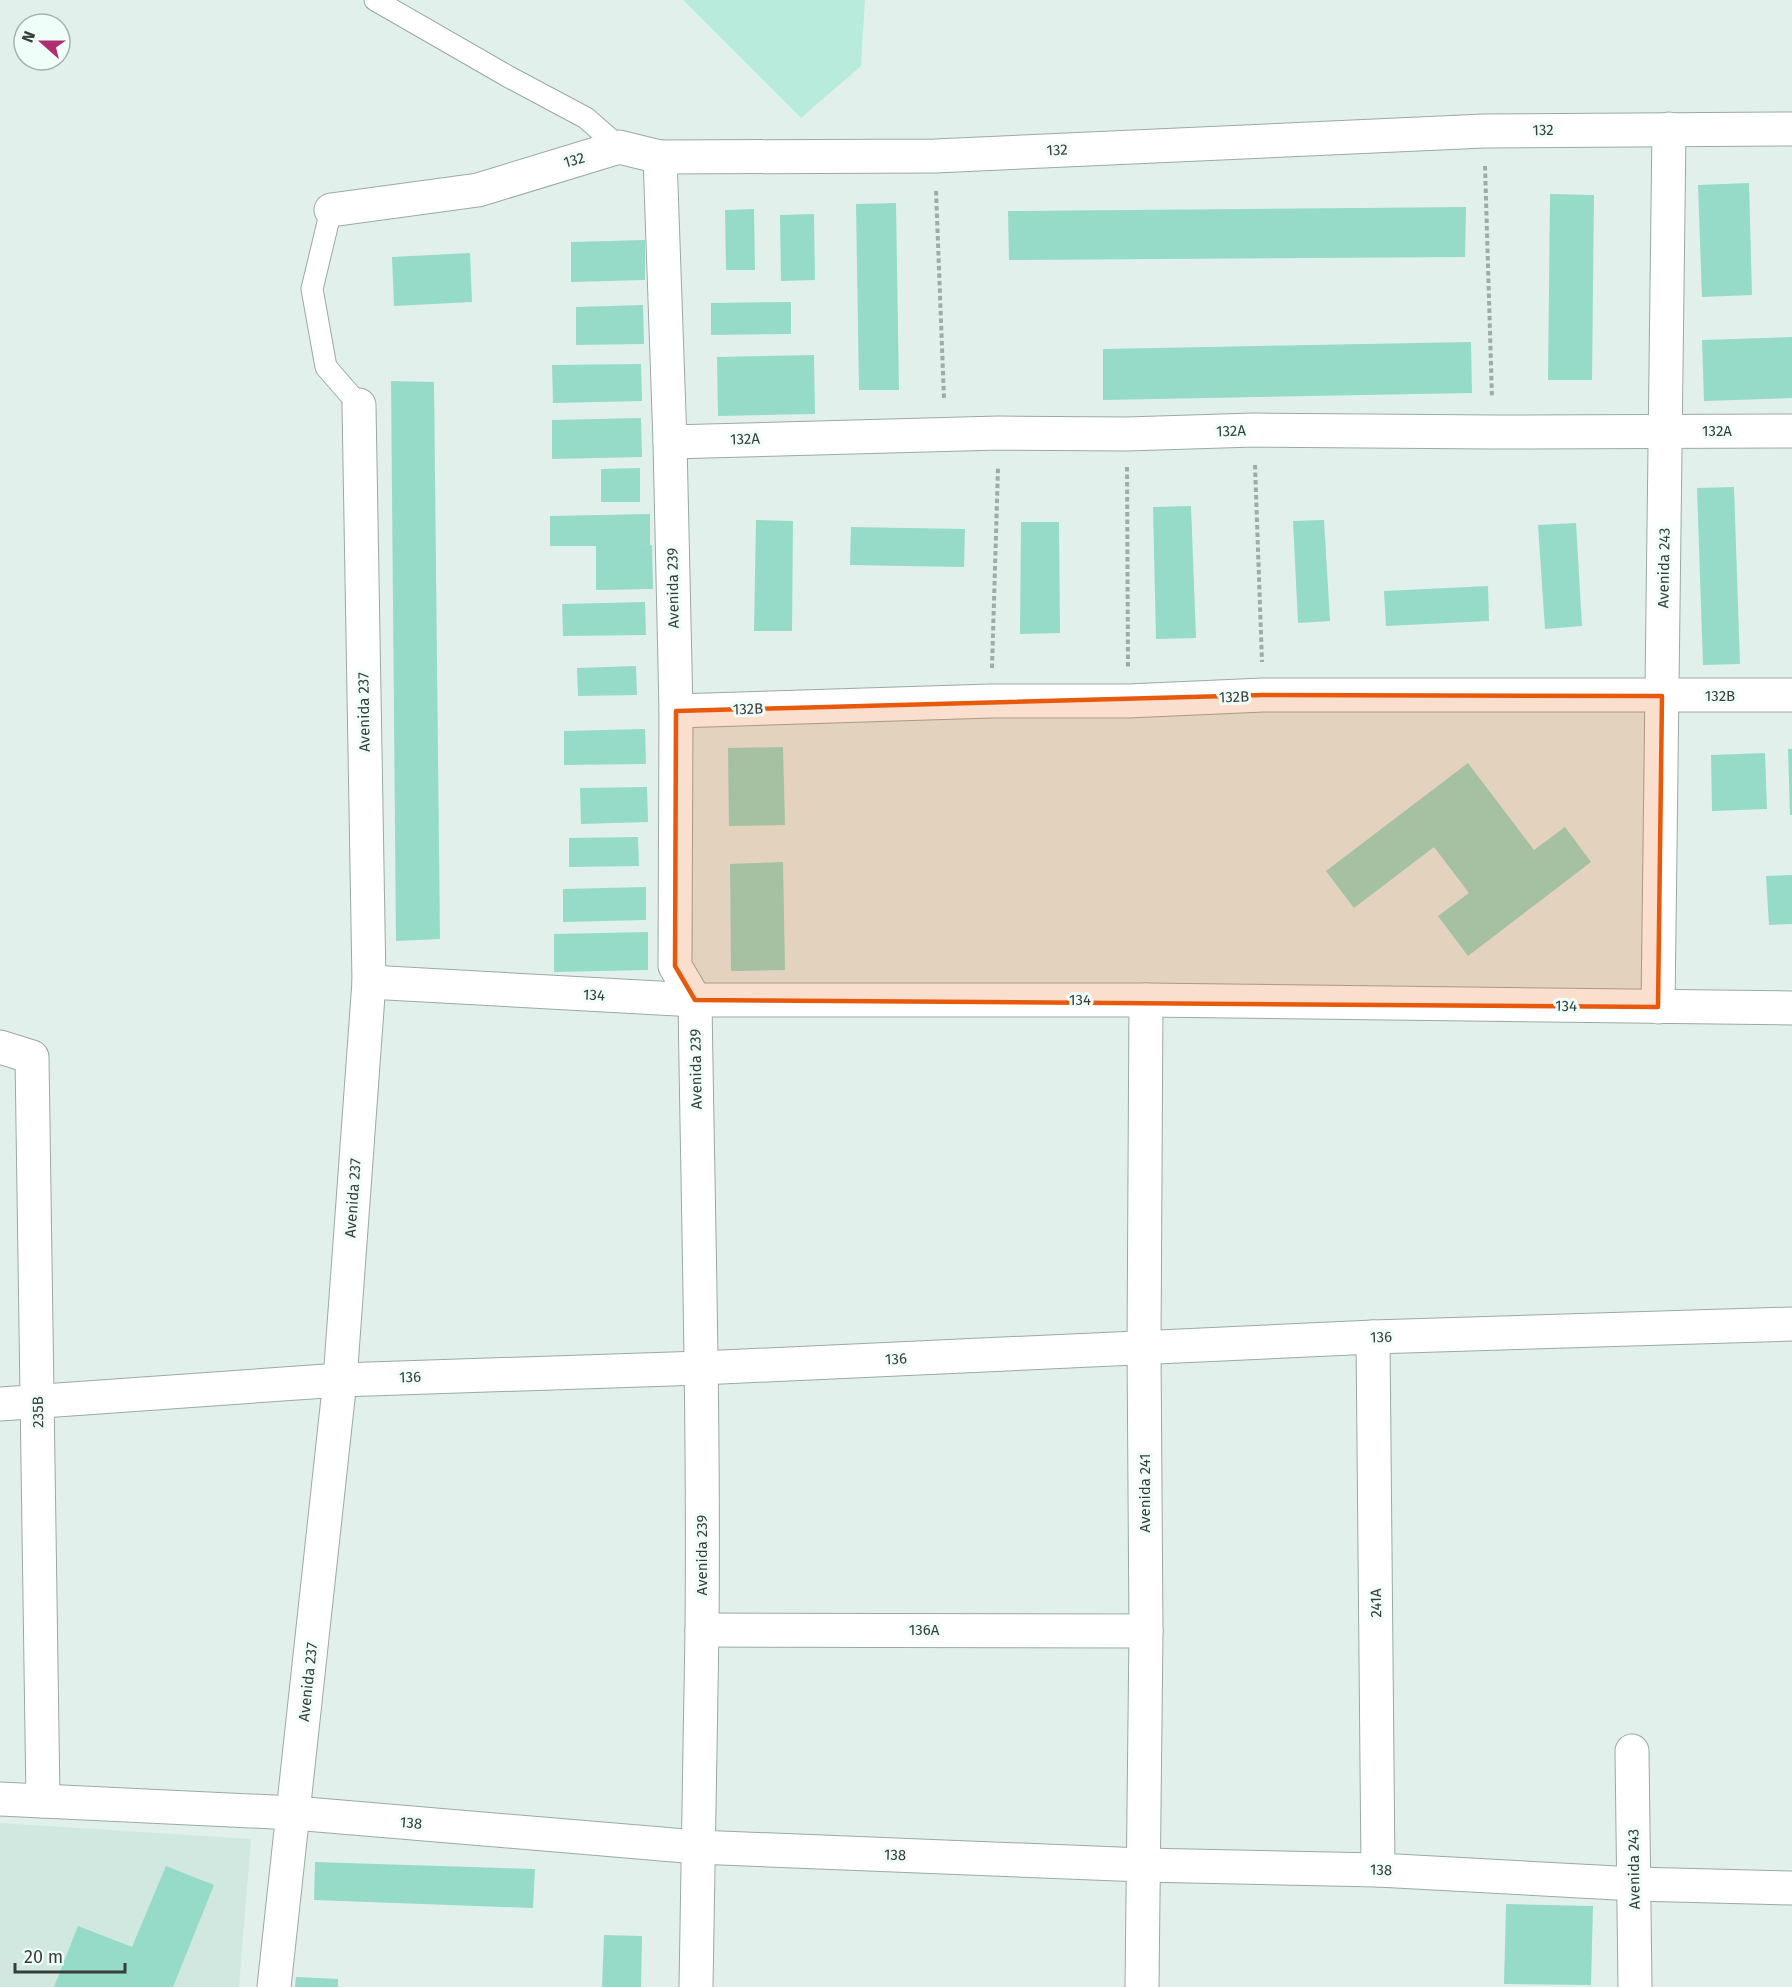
<svg xmlns="http://www.w3.org/2000/svg" width="1792" height="1987" viewBox="0 0 1792 1987" font-family="'Fira Sans',sans-serif">
<style>
.built{fill:#d0e8e0}
.green{fill:#b9ebdc}
.building{fill:#95dbc7}
.lines{fill:none;stroke-linecap:round;stroke-linejoin:round}
.service-casing{stroke:#9ba9a5;stroke-width:23}
.minor-casing{stroke:#9ba9a5;stroke-width:35}
.tertiary-casing{stroke:#9ba9a5;stroke-width:35}
.path{stroke:#a0aba8;stroke-width:4;stroke-dasharray:4.5 3;stroke-linecap:butt}
.service{stroke:#fff;stroke-width:21}
.minor{stroke:#fff;stroke-width:33}
.tertiary{stroke:#fff;stroke-width:33}
.marked{fill:#e8590c;fill-opacity:0.2;stroke:#e8590c;stroke-width:4.5;stroke-linejoin:round}
.labels{text-anchor:middle;stroke-width:6;stroke-linejoin:round;paint-order:stroke}
.street-label{font-size:15px;fill:#373d3b;stroke:#effef9}
</style>
<rect width="100%" height="100%" fill="#e2f0ec"/>
<polygon class="built" points="0,1823 251,1839 239,1987 0,1987"/>
<polygon class="green" points="683,0 865,0 861,66 801,118"/>
<g class="building">
<polygon points="1749,183 1752,295 1702,297 1698,185"/>
<polygon points="1550,194 1594,195 1592,380 1548,380"/>
<polygon points="896,203 899,390 859,390 856,204"/>
<polygon points="1466,207 1465,257 1009,260 1008,211"/>
<polygon points="754,209 755,270 726,270 725,210"/>
<polygon points="814,214 815,280 781,281 780,215"/>
<polygon points="645,240 645,280 571,282 571,242"/>
<polygon points="470,253 472,302 394,306 392,257"/>
<polygon points="791,302 791,334 711,335 711,303"/>
<polygon points="643,305 644,344 576,345 576,307"/>
<polygon points="1792,337 1792,398 1704,401 1702,340"/>
<polygon points="1471,342 1472,393 1103,400 1103,349"/>
<polygon points="814,355 815,414 718,416 717,357"/>
<polygon points="641,364 642,401 553,403 552,365"/>
<polygon points="391,381 434,382 440,939 396,941"/>
<polygon points="641,418 642,457 552,459 552,420"/>
<polygon points="640,468 640,502 601,502 601,469"/>
<polygon points="1734,487 1740,664 1703,665 1697,488"/>
<polygon points="1191,506 1196,638 1156,639 1153,507"/>
<polygon points="650,514 650,545 636,546 652,545 653,589 596,590 596,546 550,546 550,516"/>
<polygon points="756,520 793,521 792,631 754,631"/>
<polygon points="1324,520 1330,621 1298,623 1293,521"/>
<polygon points="1021,522 1059,522 1060,633 1020,634"/>
<polygon points="1576,523 1582,626 1545,629 1538,525"/>
<polygon points="851,527 965,529 964,567 850,565"/>
<polygon points="1488,586 1489,621 1386,626 1384,591"/>
<polygon points="645,602 646,635 563,636 562,604"/>
<polygon points="636,666 637,695 578,696 577,668"/>
<polygon points="645,729 646,764 564,765 564,731"/>
<polygon points="783,747 785,825 729,826 728,748"/>
<polygon points="1788,749 1792,749 1792,815 1790,815"/>
<polygon points="1765,753 1767,809 1712,811 1711,755"/>
<polygon points="1468,763 1534,850 1565,827 1591,862 1468,956 1438,916 1469,893 1434,847 1354,908 1326,871"/>
<polygon points="647,787 648,822 581,824 580,788"/>
<polygon points="638,837 639,866 569,867 569,838"/>
<polygon points="783,862 785,970 731,971 730,864"/>
<polygon points="1792,875 1792,924 1769,925 1766,876"/>
<polygon points="646,887 646,920 563,922 563,889"/>
<polygon points="648,932 648,970 554,972 554,934"/>
<polygon points="315,1862 535,1869 533,1908 314,1900"/>
<polygon points="166,1866 214,1885 173,1987 54,1987 78,1926 132,1947"/>
<polygon points="1506,1904 1593,1906 1591,1985 1504,1984"/>
<polygon points="604,1935 642,1936 641,1987 602,1987"/>
<polygon points="296,1977 338,1979 338,1987 295,1987"/>
</g>
<g class="lines">
<defs>
<g id="service">
<polyline points="375,0 509,77 586,118 619,147"/>
<polyline points="331,210 312,289 326,367 359,405"/>
</g>
<g id="minor">
<path d="M 660,157 L 670,442 L 676,711 L 675,966 L 695,1000 C 698,1210 704,1420 702,1630 C 701,1749 697,1868 696,1987"/>
<polyline points="331,210 478,190 619,147 660,157 935,156 1484,131 1792,129"/>
<polyline points="670,442 999,433 1127,434 1254,430 1493,432 1792,431"/>
<polyline points="676,711 991,701 1128,701 1263,695 1792,695"/>
<polyline points="369,982 695,1000 1146,1000 1792,1008"/>
<polyline points="1658,1007 1669,129"/>
<polyline points="0,1047 32,1057 43,1801"/>
<polyline points="1373,1337 1378,1870"/>
<polyline points="702,1630 1146,1631"/>
<polyline points="1632,1751 1635,1987"/>
<polyline points="0,1799 294,1813 697,1847 1143,1865 1378,1870 1635,1884 1792,1888"/>
<polyline points="274,1987 340,1380 369,982 359,405"/>
<polyline points="1142,1987 1146,1631 1144,1347 1146,1000"/>
</g>
<polyline id="tertiary" points="0,1404 340,1380 701,1368 1373,1337 1792,1324"/>
</defs>
<use href="#service" class="service-casing"/>
<use href="#minor" class="minor-casing"/>
<use href="#tertiary" class="tertiary-casing"/>
<g class="path">
<polyline points="1485,166 1492,398"/>
<polyline points="936,191 944,399"/>
<polyline points="1255,465 1262,662"/>
<polyline points="1127,467 1128,667"/>
<polyline points="992,668 998,468"/>
</g>
<use href="#service" class="service"/>
<use href="#minor" class="minor"/>
<use href="#tertiary" class="tertiary"/>
</g>
<path class="marked" d="M 1263,695 L 1662,696 L 1658,1007 L 695,1000 L 675,966 L 676,711 Z"/>
<g class="labels">
<g class="street-label">
<text transform="translate(1543 130) rotate(-1)" y="5">132</text>
<text transform="translate(1057 150) rotate(-3)" y="5">132</text>
<text transform="translate(574 160) rotate(-16)" y="5">132</text>
<text transform="translate(1231 431) rotate(-2)" y="5">132A</text>
<text x="1717" y="436">132A</text>
<text transform="translate(745 439) rotate(-2)" y="5">132A</text>
<text transform="translate(1664 568) rotate(-89)" y="5">Avenida 243</text>
<text transform="translate(673 588) rotate(-91)" y="5">Avenida 239</text>
<text x="1720" y="701">132B</text>
<text transform="translate(1234 697) rotate(-2)" y="5">132B</text>
<text transform="translate(748 709) rotate(-2)" y="5">132B</text>
<text transform="translate(364 712) rotate(-91)" y="5">Avenida 237</text>
<text transform="translate(594 995) rotate(3)" y="5">134</text>
<text x="1080" y="1005">134</text>
<text transform="translate(1566 1006) rotate(1)" y="5">134</text>
<text transform="translate(696 1069) rotate(-91)" y="5">Avenida 239</text>
<text transform="translate(353 1198) rotate(-86)" y="5">Avenida 237</text>
<text transform="translate(1381 1337) rotate(-2)" y="5">136</text>
<text transform="translate(896 1359) rotate(-3)" y="5">136</text>
<text transform="translate(410 1377) rotate(-2)" y="5">136</text>
<text transform="translate(38 1412) rotate(-91)" y="5">235B</text>
<text transform="translate(1145 1493) rotate(-90)" y="5">Avenida 241</text>
<text transform="translate(702 1555) rotate(-90)" y="5">Avenida 239</text>
<text transform="translate(1376 1603) rotate(-91)" y="5">241A</text>
<text x="924" y="1635">136A</text>
<text transform="translate(308 1682) rotate(-84)" y="5">Avenida 237</text>
<text transform="translate(411 1823) rotate(5)" y="5">138</text>
<text transform="translate(895 1855) rotate(2)" y="5">138</text>
<text transform="translate(1634 1869) rotate(-91)" y="5">Avenida 243</text>
<text transform="translate(1381 1870) rotate(2)" y="5">138</text>
</g>
</g>
<g transform="translate(42 42) rotate(291)"><circle r="28" fill="#effef9" stroke="#a5b1ad" stroke-width="1.5"/>
<path d="M0-4.5L10 22L0 15L-10 22Z" fill="#b22c70"/>
<text y="-9" font-size="16" font-weight="bold" text-anchor="middle" fill="#373d3b">N</text>
</g>
<path d="M15 1963v9h110v-9" fill="none" stroke="#373d3b" stroke-width="3"/>
<text x="24" y="1963" font-size="18" fill="#373d3b" stroke="#effef9" stroke-width="4.5" paint-order="stroke">20 m</text>
</svg>
